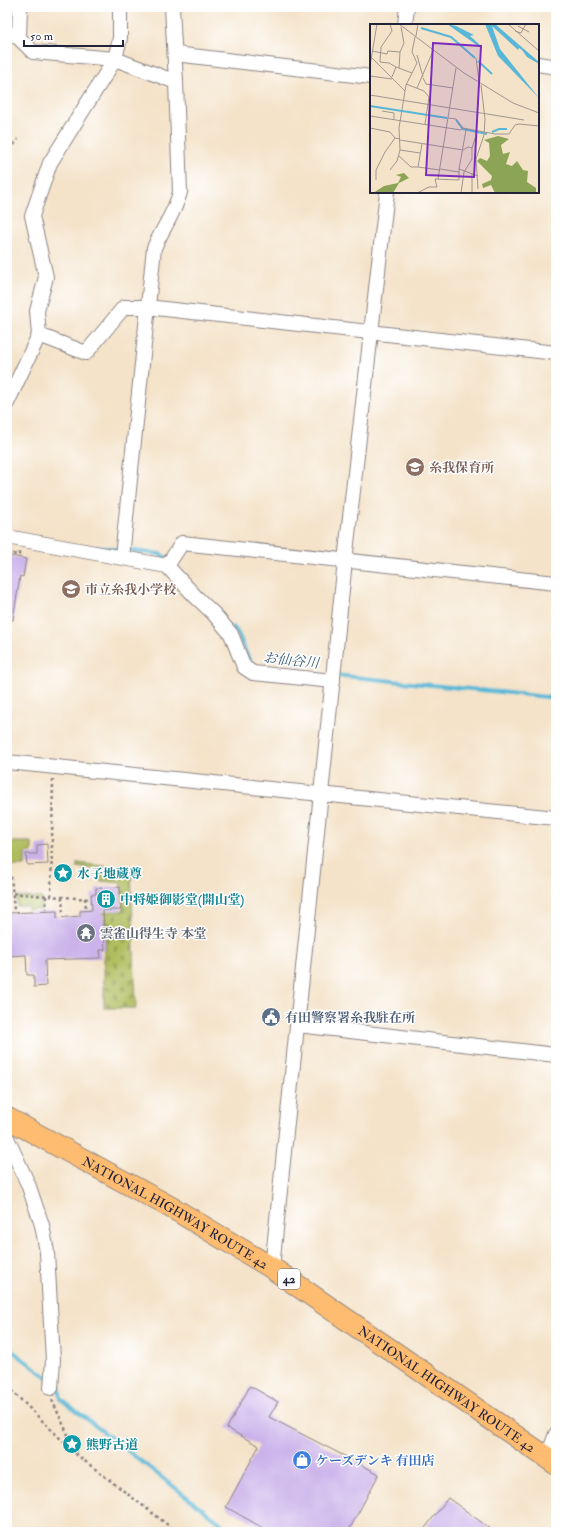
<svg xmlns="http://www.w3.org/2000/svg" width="563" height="1539" viewBox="0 0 563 1539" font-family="'IM FELL Double Pica','Noto Serif JP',serif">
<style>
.cemetery{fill:url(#cemetery-stones);stroke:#69704d}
.garden{fill:#b0bd5f;stroke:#69704d}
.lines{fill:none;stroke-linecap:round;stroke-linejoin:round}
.stream{stroke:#58b7d6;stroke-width:4}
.building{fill:#cbb2ea}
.minor-casing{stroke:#8b8282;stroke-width:16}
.highway-casing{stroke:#8b8282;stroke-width:23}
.path{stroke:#8b8282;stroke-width:2.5;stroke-dasharray:3 3;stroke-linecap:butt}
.minor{stroke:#fff;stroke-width:14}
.highway{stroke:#fdbc6f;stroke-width:21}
.labels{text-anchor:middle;stroke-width:3;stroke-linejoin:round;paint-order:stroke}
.shield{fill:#fff;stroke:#646476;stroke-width:1}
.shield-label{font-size:12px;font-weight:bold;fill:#22223b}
.education-label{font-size:13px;font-weight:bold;fill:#785e54;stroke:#fff;text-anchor:start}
.culture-label{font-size:13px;font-weight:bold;fill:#0d838f;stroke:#fff;text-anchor:start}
.worship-label{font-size:13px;font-weight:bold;fill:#5b616d;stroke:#fff;text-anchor:start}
.service-label{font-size:13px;font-weight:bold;fill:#4e5e75;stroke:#fff;text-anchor:start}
.street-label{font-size:13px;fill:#22223b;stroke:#fff}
.shop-label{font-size:13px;font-weight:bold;fill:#366cbe;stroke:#fff;text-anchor:start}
.water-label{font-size:14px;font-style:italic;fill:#385e79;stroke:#fff}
.inset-river{fill:none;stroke:#58b7d6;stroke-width:2}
.inset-road{fill:none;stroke:#a09690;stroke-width:1}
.view{fill:#7b2cbf;fill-opacity:0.15;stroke:#7b2cbf;stroke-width:2}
.inset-edge{fill:none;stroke:#22223b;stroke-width:2}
</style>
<defs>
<pattern id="cemetery-stones" width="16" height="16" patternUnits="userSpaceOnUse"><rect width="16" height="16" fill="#b0bd5f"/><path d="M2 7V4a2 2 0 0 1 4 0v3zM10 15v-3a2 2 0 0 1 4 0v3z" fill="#97a253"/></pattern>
</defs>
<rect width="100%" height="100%" fill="#fff"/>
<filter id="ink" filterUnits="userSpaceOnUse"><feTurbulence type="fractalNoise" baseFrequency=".025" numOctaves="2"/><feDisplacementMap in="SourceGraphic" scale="8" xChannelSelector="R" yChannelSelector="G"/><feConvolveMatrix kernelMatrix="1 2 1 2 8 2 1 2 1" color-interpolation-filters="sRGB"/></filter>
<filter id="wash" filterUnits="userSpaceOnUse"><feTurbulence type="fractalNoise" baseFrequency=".012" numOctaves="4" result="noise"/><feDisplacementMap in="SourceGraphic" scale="16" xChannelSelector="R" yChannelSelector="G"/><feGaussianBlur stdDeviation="0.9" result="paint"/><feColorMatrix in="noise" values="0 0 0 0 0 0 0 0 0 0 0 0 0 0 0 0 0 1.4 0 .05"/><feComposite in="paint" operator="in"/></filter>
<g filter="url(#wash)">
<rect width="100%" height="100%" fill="#f4e3c9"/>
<polygon class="cemetery" points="77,863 131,869 136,1008 104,1008 104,951 106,951 104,912 123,911 121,883 100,881 100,870 77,867"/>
<g class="garden">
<polygon points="7,842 32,842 32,852 25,853 25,866 7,866"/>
<polygon points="17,897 42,898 42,909 28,910 28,906 17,906"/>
</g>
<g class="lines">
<g class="stream">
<polyline points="98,547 160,554 169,560"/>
<path d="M 233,627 C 244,638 243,655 254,666"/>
<polyline points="335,675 556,698"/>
<polyline points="7,1347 48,1378"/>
<polyline points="57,1385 59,1386 61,1399 232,1532"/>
</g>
</g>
<g id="blocks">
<g class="building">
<polygon points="7,555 26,559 23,577 20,576 13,620 7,620"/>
<polygon points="47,844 48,864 27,865 26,854 37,854 37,845"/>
<polygon points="120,887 121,910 103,910 105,950 100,950 101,958 45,960 46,986 34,987 34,975 27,975 26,955 7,956 7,913 57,911 57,918 80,916 80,911 92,910 91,894 96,894 96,888"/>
<polygon points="250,1386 278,1402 269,1417 379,1474 348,1532 270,1532 226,1507 259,1446 227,1428"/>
<polygon points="448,1498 495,1532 422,1532"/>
</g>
</g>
</g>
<g filter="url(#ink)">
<use href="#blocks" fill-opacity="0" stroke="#8b8282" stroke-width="1"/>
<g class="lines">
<defs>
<g id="minor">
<polyline points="405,25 407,7"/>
<polyline points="7,32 19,38 33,52 115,59 176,82 172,7"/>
<polyline points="19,38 20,7"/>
<polyline points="175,54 371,77"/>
<polyline points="538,64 556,67"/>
<polyline points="39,335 86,353 124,307 147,307 556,353"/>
<polyline points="7,403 39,335 37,311 46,277 32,216 50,163 115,59 120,38 120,7"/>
<polyline points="7,537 167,566 195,596 213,613 231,634 244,667 253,673 333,681"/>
<path d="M 122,557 L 154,248 C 162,229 175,213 180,192 L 176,82"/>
<polyline points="167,566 182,543 556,583"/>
<polyline points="7,762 556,818"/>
<polyline points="298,1025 556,1055"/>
<polyline points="7,1138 28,1184 42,1225 47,1252 53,1360 51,1388"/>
<polyline points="272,1268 345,561 387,192"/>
<polyline points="547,1458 556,1434"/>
</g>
<g id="highway">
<path id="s1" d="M 7,1118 L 174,1209 L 272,1268 L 556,1464"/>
</g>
</defs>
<use href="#minor" class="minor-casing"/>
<use href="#highway" class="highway-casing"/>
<g class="path">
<polyline points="7,155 18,139"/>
<polyline points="7,553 19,555 19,552"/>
<polyline points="8,858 9,874"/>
<polyline points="7,873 11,875 14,910"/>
<polyline points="7,893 90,899"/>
<polyline points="46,896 46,909"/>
<polyline points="51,896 53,779"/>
<polyline points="62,897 63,915"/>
<polyline points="85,898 86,909"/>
<polyline points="7,1386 77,1455 177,1532"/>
<polyline points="52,1400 77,1454"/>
</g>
<use href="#minor" class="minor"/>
<use href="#highway" class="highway"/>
</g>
</g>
<defs>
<symbol id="school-disc" viewBox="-11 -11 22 22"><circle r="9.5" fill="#8d6e63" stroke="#fff"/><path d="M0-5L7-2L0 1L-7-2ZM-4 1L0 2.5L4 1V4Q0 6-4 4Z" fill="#fff"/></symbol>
<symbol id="sight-disc" viewBox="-11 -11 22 22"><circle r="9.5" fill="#0f9aa8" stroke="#fff"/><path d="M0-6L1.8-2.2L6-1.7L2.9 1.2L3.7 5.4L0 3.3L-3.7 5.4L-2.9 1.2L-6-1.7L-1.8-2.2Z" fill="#fff"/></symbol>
<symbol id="building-disc" viewBox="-11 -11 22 22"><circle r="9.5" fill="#0f9aa8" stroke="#fff"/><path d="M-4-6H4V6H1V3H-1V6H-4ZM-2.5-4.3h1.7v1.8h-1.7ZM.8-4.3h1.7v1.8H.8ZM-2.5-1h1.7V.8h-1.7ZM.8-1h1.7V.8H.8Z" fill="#fff"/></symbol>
<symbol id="temple-disc" viewBox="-11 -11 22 22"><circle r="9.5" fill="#6b7280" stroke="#fff"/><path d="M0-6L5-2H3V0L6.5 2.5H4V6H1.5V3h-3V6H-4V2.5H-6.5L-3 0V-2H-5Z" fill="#fff"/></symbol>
<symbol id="civic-disc" viewBox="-11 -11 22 22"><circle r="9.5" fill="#5c6f8a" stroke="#fff"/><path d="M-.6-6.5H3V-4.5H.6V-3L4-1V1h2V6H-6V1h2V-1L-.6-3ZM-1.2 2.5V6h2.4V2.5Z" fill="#fff"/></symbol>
<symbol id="shop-disc" viewBox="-11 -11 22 22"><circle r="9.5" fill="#3f7fe0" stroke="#fff"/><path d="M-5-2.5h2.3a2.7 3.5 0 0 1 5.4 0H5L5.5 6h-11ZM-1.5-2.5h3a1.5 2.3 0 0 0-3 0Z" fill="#fff"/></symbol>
</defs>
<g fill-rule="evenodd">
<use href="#school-disc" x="404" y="456" width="22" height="22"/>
<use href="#school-disc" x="60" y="578" width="22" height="22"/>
<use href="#sight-disc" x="52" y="862" width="22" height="22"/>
<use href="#building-disc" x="95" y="888" width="22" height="22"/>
<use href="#temple-disc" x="75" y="922" width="22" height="22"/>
<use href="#civic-disc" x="260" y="1006" width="22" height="22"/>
<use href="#sight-disc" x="61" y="1433" width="22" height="22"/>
<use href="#shop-disc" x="291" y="1449" width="22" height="22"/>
</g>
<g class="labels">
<rect class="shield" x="278" y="1269" width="22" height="20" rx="3"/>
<g class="shield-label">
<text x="289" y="1283">42</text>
</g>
<g class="education-label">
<text x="429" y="472">糸我保育所</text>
<text x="85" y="594">市立糸我小学校</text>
</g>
<g class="culture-label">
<text x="77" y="878">水子地蔵尊</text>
<text x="120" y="904">中将姫御影堂(開山堂)</text>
<text x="86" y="1449">熊野古道</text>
</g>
<g class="worship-label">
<text x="100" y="938">雲雀山得生寺 本堂</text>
</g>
<g class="service-label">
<text x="285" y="1022">有田警察署糸我駐在所</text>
</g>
<g class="street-label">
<text dy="5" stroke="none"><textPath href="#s1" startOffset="193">NATIONAL HIGHWAY ROUTE 42</textPath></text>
<text dy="5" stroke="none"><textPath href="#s1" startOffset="517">NATIONAL HIGHWAY ROUTE 42</textPath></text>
</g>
<g class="shop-label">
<text x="316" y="1465">ケーズデンキ 有田店</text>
</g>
<g class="water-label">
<text transform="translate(291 660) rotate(6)" y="5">お仙谷川</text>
</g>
</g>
<g transform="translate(370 24)">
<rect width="169" height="169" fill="#f4e3c9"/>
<path d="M 128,112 L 139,115 L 131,121 L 133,130 L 140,128 L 136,140 L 142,142 L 147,137 L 153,146 L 158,147 L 157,158 L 166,164 L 166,169 L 125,169 L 121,161 L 113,164 L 112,160 L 121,156 L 122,152 L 107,137 L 110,134 L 117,137 L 120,132 L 119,119 L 114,116 ZM 34,149 L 39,154 L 29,159 L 23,169 L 3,169 L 14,162 L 28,159 L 31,153 L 26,151 Z" fill="#8ca456"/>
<path d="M 77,0 L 86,2 L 104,11 L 100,12 L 108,19 L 111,24 ZM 115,0 L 125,0 L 169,38 L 169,40 L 157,33 L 152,26 L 149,24 L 148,26 L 122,2 L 130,25 L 169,74 L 128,32 Z" fill="#58b7d6"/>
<path class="inset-river" d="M 51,4 L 81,13 L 105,34M 108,37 L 122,50M 0,82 L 77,94M 86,96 L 93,105 L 117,110M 122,108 L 129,105 L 137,105"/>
<path class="inset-road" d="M 29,0 L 94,49 L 143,79 L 169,89M 138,0 L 169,27M 148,2 L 159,8M 145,7 L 151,9 L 156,0M 46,12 L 48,0M 2,27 L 17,30 L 18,27 L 30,28 L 29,44M 30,28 L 34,19 L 31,3M 47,31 L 53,53M 0,32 L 35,67M 106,34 L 109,57M 10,38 L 11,23 L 22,7 L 20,0M 10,38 L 19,39 L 26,43M 0,42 L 7,0M 0,52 L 22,55M 22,53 L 26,43 L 42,49M 53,54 L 56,60 L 83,64M 36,60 L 54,67 L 59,73 L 55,100M 47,64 L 63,27M 0,71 L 154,96M 12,87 L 24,89 L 24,95M 0,92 L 91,106 L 92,104M 78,94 L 86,95 L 93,104 L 125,110 L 139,110 L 145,101 L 149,100 L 169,102M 0,104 L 20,108 L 25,114M 30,116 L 93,126 L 98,123 L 102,124M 52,120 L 48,143 L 70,146M 30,126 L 29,104 L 36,61 L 47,39 L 42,28 L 45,13M 29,132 L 41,143 L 48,143M 70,145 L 89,148M 89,145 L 96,106M 20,146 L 27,137 L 30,126 L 50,129M 68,155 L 86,44M 6,156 L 6,146 L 15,128 L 25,114 L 30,115M 108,165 L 106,135 L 114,111 L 115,95 L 111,61M 102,168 L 102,150M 47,169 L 59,163 L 67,163 L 65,155 L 89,156 L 89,145 L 108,152M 91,169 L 94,148 L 102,135 L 102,124 L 107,108"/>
<path class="view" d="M 63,19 L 111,22 L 104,153 L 56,151 Z"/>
<rect width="169" height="169" class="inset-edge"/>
</g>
<rect width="563" height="1539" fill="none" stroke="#fff" stroke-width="24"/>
<path d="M24 40v6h99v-6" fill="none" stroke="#22223b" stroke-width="2"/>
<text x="30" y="40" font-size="12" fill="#22223b" stroke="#ffffff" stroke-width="3" paint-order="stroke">50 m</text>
</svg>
